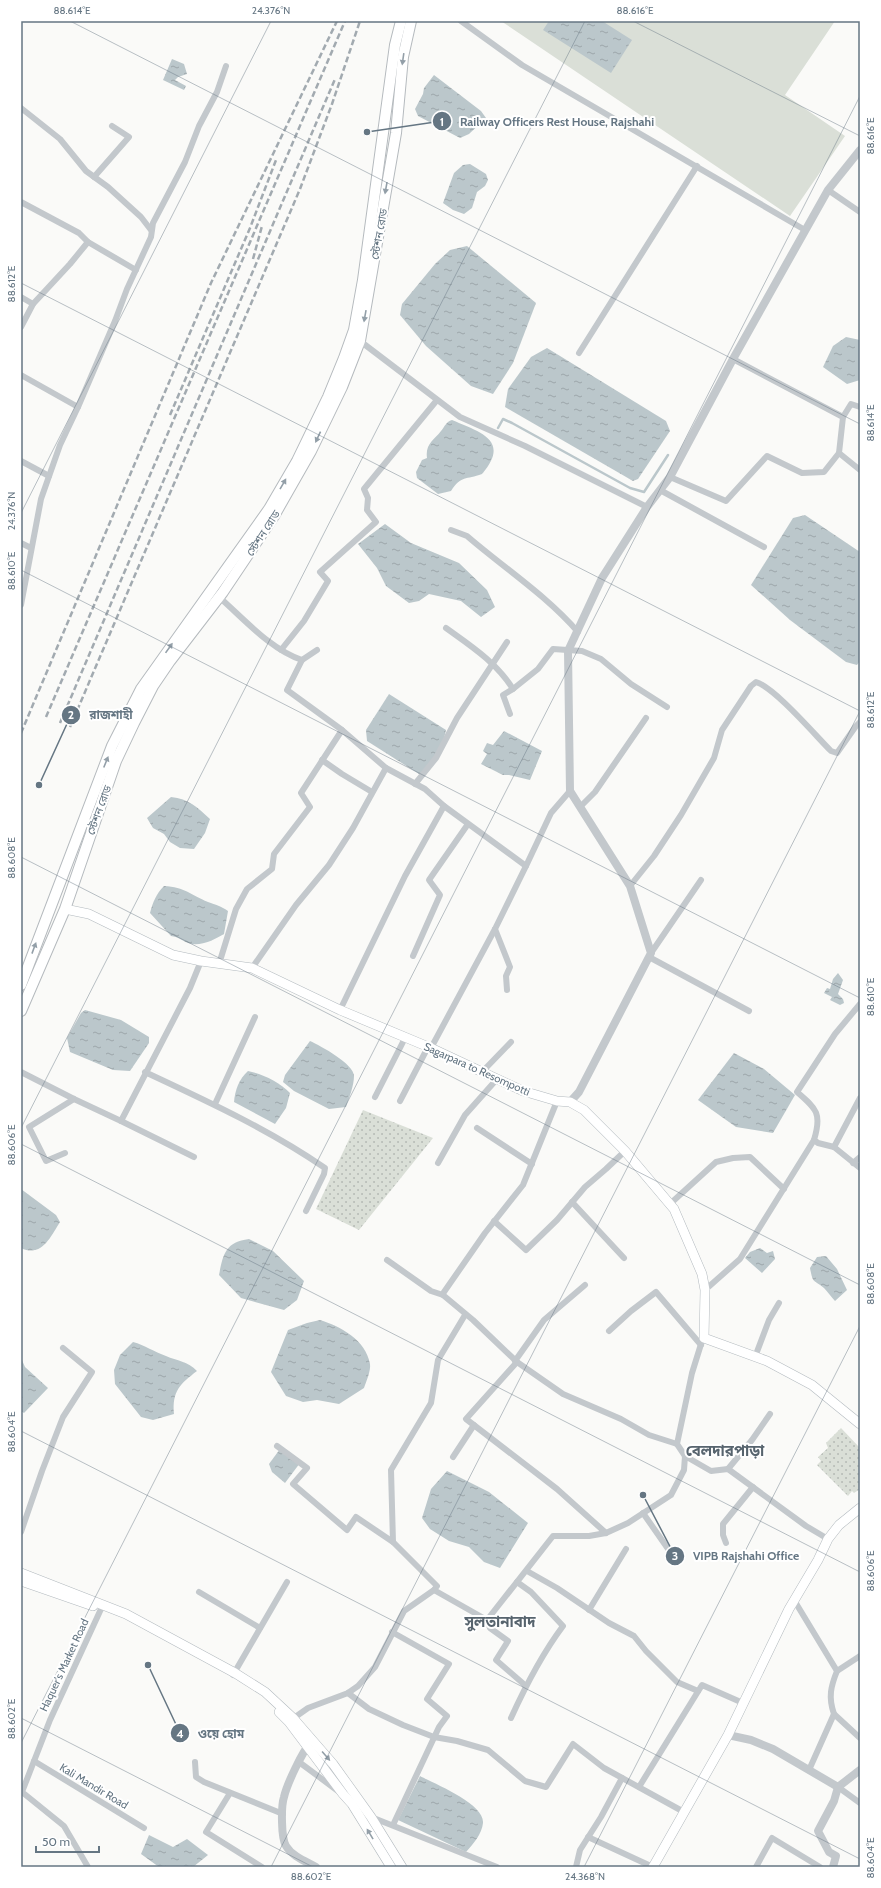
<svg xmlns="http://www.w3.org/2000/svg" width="881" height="1888" viewBox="0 0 881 1888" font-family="Cabin,'Noto Sans Bengali',sans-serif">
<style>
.grass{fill:#dadfd7}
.park{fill:url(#park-dots)}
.water{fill:url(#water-ripples)}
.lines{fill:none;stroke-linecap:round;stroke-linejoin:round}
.stream{stroke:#bbc7cb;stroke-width:2.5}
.secondary-casing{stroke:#b3babf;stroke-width:10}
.primary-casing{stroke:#b5babe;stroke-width:12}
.minor{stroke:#c3c8cc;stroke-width:6}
.tertiary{stroke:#c3c8cc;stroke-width:8}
.secondary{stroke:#fff;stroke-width:9}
.primary{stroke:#fff;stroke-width:10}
.rail{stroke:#a2aab0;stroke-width:2.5;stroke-dasharray:6 3;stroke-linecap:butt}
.oneway{fill:#939fa8}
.ticks{fill:none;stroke:#657683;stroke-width:1;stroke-opacity:0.45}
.labels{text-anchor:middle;stroke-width:4;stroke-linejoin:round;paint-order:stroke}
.street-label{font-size:11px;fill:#657683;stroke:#fff}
.district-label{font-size:15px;font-weight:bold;fill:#57646e;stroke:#fff}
.leader{fill:none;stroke:#657683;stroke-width:1.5}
.callout-dot{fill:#657683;stroke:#fff;stroke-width:1.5}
.mark-label{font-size:12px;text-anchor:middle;font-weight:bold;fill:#fff}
.callout-label{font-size:12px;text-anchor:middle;font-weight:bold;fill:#657683;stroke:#fff;stroke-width:4;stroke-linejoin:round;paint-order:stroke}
.neatline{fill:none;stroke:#657683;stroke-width:1.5}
.ticks-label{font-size:10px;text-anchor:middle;fill:#657683}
</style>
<defs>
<pattern id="park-dots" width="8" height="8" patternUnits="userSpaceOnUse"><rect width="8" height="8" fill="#dadfd7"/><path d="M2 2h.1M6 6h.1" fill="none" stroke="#b4b9b4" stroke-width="1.8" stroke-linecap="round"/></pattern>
<pattern id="water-ripples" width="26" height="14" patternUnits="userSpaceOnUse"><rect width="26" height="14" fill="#bbc7cb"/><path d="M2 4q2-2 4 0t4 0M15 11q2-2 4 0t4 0" fill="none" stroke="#9ca6aa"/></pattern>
</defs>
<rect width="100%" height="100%" fill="#fafaf8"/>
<polygon class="grass" points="501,21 835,21 785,95 845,136 790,216"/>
<g class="park">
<polygon points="363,1110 433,1138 359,1230 316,1209"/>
<polygon points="841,1428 860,1448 860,1489 854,1493 852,1491 848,1496 817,1465 821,1461 818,1457 828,1448 826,1443"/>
</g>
<g class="water">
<polygon points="549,21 602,21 632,40 611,73 543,30"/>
<polygon points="172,59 184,64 187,74 178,77 175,80 186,86 184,90 163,80"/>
<polygon points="434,75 481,111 486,118 469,134 460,138 418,116 415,109 423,94 424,88"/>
<polygon points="470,164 486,174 488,180 485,186 477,192 472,208 464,214 453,210 443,203 454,173 463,165"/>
<polygon points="467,246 536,303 513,363 493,394 471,386 426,346 400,315 402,304 435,264 450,250"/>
<polygon points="846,337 860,340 860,380 847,384 823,367 833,346"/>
<polygon points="547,348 666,421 670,431 638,479 633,481 505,407 508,389 531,357"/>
<path d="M 452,420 C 480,432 511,440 482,474 C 466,480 461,475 451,491 L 438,494 L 417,478 L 416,472 L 422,460 L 427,458 C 425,444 434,440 441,431 C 445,426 446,422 452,420 Z"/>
<polygon points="805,515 860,552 860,661 857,665 846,662 790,620 751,585 793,518"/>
<polygon points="385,524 411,543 459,563 487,590 495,607 481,617 461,601 429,594 419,601 409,603 386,586 377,568 358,544"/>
<path d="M 389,694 L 446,730 C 443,746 433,765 419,774 L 367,741 L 366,730 Z"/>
<polygon points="504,731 542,751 530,780 509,775 503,775 481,764 487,754 483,751 487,743 493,745"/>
<path d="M 171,797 C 189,799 197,807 210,819 L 205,833 L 194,849 L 180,848 L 170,842 L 164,834 L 153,828 L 147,818 Z"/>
<path d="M 164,886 C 185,887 191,895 208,902 C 216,905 221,906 228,911 L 224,934 C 214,940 200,947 188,943 C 181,940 178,937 171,936 L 150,913 C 153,902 156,894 164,886 Z"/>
<polygon points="838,973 843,980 838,994 843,999 844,1003 840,1005 830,1000 832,997 824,993 827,988 830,989 833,979"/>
<polygon points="85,1010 121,1020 149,1037 149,1043 130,1071 113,1070 70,1052 67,1038 81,1013"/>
<path d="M 310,1041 C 321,1046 354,1064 354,1076 C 354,1086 349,1098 346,1107 L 329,1109 L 294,1091 L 283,1082 L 285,1075 Z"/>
<polygon points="734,1053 764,1069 795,1095 773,1133 736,1127 698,1100"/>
<path d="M 248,1071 C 263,1074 279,1082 290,1093 L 286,1108 L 275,1124 L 234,1102 C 235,1090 239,1079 248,1071 Z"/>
<path d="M 21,1189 L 56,1215 L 60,1222 C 51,1236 42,1258 21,1248 Z"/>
<path d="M 249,1239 L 273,1251 L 304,1281 L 297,1300 L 284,1310 L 241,1298 L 219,1275 C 223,1255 225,1242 249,1239 Z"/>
<polygon points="760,1248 767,1253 773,1251 775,1259 762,1273 745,1258 750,1252"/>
<path d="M 826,1256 L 837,1269 L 847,1290 L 835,1301 C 831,1297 828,1292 824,1288 C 813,1279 813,1284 810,1268 L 817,1257 Z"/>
<path d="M 320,1320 C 340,1326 366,1340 370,1364 C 371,1371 366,1382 364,1388 L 339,1404 L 317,1400 L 303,1402 L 286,1396 L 271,1372 L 288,1330 L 307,1323 Z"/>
<path d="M 133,1342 C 145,1345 154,1352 166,1356 C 177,1361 188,1361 197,1371 C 180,1384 172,1391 174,1414 L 153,1420 L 141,1417 L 115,1384 L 114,1370 L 120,1355 Z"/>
<polygon points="21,1358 25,1367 48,1388 24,1413 21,1411"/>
<polygon points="280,1449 300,1463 285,1483 272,1472 269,1464"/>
<polygon points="447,1471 489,1492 528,1523 500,1568 484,1562 469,1547 449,1541 430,1529 422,1518 431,1489"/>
<path d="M 420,1776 C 435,1784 485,1804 483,1823 C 482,1834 473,1844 466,1852 L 398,1820 Z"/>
<polygon points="149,1835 173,1847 187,1839 208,1855 193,1867 159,1867 141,1854"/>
</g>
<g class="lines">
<polyline class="stream" points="498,428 503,419 512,423 630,488 644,492 668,455"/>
<defs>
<g id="secondary">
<polyline points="65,909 89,914 173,955 201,961 252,968 340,1010 431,1048 523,1091 557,1101 570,1102 584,1110 625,1151 674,1209 702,1274 705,1290 704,1338 767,1361 812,1385 860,1424"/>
<polyline points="21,1573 126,1614 235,1673 265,1692 293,1718 333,1764 371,1817 402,1867"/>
<polyline points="21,1581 93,1606"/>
<polyline points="279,1712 289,1722 343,1794 352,1804 391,1867"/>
<polyline points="653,1867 728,1735 789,1609 818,1560 828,1539 839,1525 860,1508"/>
</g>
<g id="primary">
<polyline points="21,985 112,746 141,689 269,509 297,461 328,397 344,358 354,330 363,280 395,45 401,21"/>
<polyline points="21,1011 65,909 116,761 134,723 153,686 170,661 223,592 274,516 311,451 342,387 360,341 396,133 403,57 411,21"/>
</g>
</defs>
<use href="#secondary" class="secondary-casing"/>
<use href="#primary" class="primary-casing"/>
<g class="minor">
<polyline points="461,21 522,65 805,230"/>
<polyline points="21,108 60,139 86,171 108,187 141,217 151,230"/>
<polyline points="94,177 129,137 112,126"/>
<polyline points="828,190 860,212"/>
<polyline points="21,202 79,233 88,242 136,270"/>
<polyline points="21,297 33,304"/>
<polyline points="21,327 33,304 70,264 88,242"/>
<polyline points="360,341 460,417 525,446 647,507"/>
<polyline points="579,353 697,166"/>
<polyline points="733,359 843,417 839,453 860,470"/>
<polyline points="21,375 78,407"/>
<polyline points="843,417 851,404 860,407"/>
<polyline points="21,461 49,476"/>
<polyline points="670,477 726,501 767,456 802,473 824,472 839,453"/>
<polyline points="660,490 764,547"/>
<path d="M 451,530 L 467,536 C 504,568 546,595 578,632"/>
<polyline points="21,543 31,548"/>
<path d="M 219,597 C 243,618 271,650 302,660 L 317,650"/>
<polyline points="21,605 41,499 60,445 78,407 115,321 127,289 151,237 153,223 185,162 199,126 217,92 226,66"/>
<path d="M 446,628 C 471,646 496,662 513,689 L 538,669 L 553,649 L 582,651 L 601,659 L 631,684 L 667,707"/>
<polyline points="281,650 304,621 328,581 320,572 376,522 367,510 368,498 364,489 437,400"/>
<polyline points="510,714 503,695 513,689"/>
<polyline points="322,760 342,774 372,792"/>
<polyline points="386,768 425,789 444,806 526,866 551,813 570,791"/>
<polyline points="415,784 436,758 457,718 507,642"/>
<polyline points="580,807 595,792 646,718"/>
<path d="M 630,886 L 654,856 L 681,815 L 714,758 L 722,730 L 751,686 L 756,682 C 775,688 815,735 831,751 L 837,753 L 856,726 L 860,722"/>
<polyline points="495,929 510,967 506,976 507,990"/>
<polyline points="651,953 701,880"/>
<polyline points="413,956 440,895 429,880 468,824"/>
<polyline points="649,957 749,1011"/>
<polyline points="219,964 236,909 247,889 272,869 274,854 310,807 301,793 342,730"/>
<polyline points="252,968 296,905 329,865 353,828 386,768 342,730 287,690 302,660"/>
<path d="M 860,1004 L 835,1034 L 797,1092 C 817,1109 822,1114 814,1140 L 818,1143 L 834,1147 L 860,1168"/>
<polyline points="340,1010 405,876 444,806"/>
<polyline points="431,1048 495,929 526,866"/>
<polyline points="21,1072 74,1099 121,1121 190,988 201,961"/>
<path d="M 145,1072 C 207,1101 268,1129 325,1168 L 324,1174 L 306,1211"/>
<polyline points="482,1072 511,1042"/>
<polyline points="375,1097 405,1038"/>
<polyline points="400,1101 428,1047"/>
<polyline points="557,1101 523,1185 485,1233 444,1292 443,1295 473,1320 517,1362 563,1394 621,1419 649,1435 677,1444"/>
<polyline points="215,1104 255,1017"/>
<polyline points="121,1121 194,1157"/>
<polyline points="477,1128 532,1164"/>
<polyline points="834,1147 860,1098"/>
<polyline points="65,1153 46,1161 29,1127 74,1099"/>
<polyline points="438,1163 465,1115 497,1079"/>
<polyline points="853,1163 860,1157"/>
<polyline points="572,1202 624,1258"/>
<polyline points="671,1203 716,1162 733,1158 750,1157 784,1189"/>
<polyline points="494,1221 526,1250 557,1220 585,1187 606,1169 625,1151"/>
<polyline points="387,1260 431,1291 443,1295"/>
<polyline points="705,1290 740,1259 814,1140"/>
<polyline points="609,1331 631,1311 656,1292 701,1345"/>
<polyline points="755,1357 769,1320 779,1303"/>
<polyline points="515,1361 544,1320 585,1285"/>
<polyline points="517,1362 466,1419 557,1489 606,1533"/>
<polyline points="277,1446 307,1468 293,1484 347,1530 356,1517 393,1542"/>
<polyline points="685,1456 677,1444 692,1373 702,1341"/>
<polyline points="453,1457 474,1425"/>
<polyline points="728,1469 752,1440 770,1414"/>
<polyline points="643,1513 673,1556"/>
<polyline points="21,1532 42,1471 63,1417 92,1372 63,1348"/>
<polyline points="726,1543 723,1535 723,1524 753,1487"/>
<polyline points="527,1571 557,1588 609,1623 634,1636 646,1651 677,1682 698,1691"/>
<polyline points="434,1590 437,1586 393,1542 391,1470 431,1403 438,1360 465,1315"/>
<polyline points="199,1592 260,1628"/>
<path d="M 794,1600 L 837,1671 C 831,1686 828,1697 834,1714 L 809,1770"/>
<polyline points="589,1610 626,1549"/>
<polyline points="487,1620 490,1628 508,1641 496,1660 526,1686"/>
<polyline points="392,1632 449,1664 427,1699 447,1716 439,1727 393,1825"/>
<polyline points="837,1671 860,1656"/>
<polyline points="233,1675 287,1582"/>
<polyline points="348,1693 369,1709 403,1725 434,1737 457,1741 488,1750 525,1781 546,1787 573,1744 604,1768 684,1812"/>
<polyline points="834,1714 860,1738"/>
<path d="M 511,1718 C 526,1685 542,1654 563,1626 L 531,1592 L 517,1582"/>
<polyline points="291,1720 308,1708 348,1693 358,1686 375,1667 404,1611 434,1590 487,1620 553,1536 589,1536 606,1533 628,1523 671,1495 684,1470 685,1456 711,1471 728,1469 806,1526 828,1539"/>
<polyline points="34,1761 144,1828"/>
<polyline points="195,1762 196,1777 204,1782 283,1814"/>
<polyline points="299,1762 338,1791"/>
<polyline points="639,1787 702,1685 743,1703"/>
<polyline points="838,1787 860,1803"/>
<polyline points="230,1793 206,1832 262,1867"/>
<polyline points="371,1817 497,1867"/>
<polyline points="588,1837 653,1867"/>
<polyline points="88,1867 64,1826 22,1792 50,1720 101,1609"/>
<polyline points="576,1867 580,1850 601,1817 622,1778"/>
<polyline points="756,1867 772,1838 820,1867"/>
</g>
<g class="tertiary">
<polyline points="570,1102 579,1092 651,953 630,886 570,791 568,651 602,578 647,507 670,477 733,359 828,190 860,150"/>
<polyline points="728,1735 751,1740 773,1749 838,1787"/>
<path d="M 311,1742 C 302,1752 287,1784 284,1797 C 281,1806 281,1838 286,1846 C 292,1856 305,1861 316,1867"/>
<polyline points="838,1787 860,1770"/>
<polyline points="833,1867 836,1856 829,1852 818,1831 834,1801 838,1787"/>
</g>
<use href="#secondary" class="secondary"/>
<use href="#primary" class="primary"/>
<g class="rail">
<polyline points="253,259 262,226"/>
<polyline points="170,415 250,228 276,160"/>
<polyline points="46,717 345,21"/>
<polyline points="60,723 335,79"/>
<polyline points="70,727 300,189 332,104 360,21"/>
<polyline points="21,733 211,283 337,21"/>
</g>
</g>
<defs><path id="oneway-solid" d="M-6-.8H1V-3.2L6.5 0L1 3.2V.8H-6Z"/></defs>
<g class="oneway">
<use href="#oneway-solid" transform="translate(403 59) rotate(98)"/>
<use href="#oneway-solid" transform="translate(386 188) rotate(100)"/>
<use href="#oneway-solid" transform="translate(365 316) rotate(100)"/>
<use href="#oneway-solid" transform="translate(318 437) rotate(115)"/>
<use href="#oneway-solid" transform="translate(283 484) rotate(-60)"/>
<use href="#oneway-solid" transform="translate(169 648) rotate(-55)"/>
<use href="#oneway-solid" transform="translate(106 762) rotate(-68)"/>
<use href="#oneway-solid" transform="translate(34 948) rotate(-70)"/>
<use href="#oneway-solid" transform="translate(326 1756) rotate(49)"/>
<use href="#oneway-solid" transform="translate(370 1834) rotate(-121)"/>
</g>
<path class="ticks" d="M 70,21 L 860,424M 633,21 L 860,136M 21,283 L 860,711M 21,513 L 271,21M 21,570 L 860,998M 21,857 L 860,1285M 21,1128 L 585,21M 21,1144 L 860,1572M 21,1431 L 860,1859M 21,1718 L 313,1867M 21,1743 L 860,96M 271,1867 L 860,711M 584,1867 L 860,1326"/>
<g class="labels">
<g class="street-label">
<text transform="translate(379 234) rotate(-80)" y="4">স্টেশন রোড</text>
<text transform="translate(263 533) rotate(-57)" y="4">স্টেশন রোড</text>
<text transform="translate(99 810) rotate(-70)" y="4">স্টেশন রোড</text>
<text transform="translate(477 1069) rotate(24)" y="4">Sagarpara to Resompotti</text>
<text transform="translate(64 1665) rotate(-65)" y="4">Haquer's Market Road</text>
<text transform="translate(94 1786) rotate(31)" y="4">Kali Mandir Road</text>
</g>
<g class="district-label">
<text x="725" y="1456">বেলদারপাড়া</text>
<text x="500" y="1627">সুলতানাবাদ</text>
</g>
</g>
<path class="leader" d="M367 132L442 121M39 785L71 715M643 1495L675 1556M148 1665L180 1733"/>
<g class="callout-dot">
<circle cx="367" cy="132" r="4"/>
<circle cx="39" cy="785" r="4"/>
<circle cx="643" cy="1495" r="4"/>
<circle cx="148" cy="1665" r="4"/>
<circle cx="442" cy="121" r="10"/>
<circle cx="71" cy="715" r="10"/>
<circle cx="675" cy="1556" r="10"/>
<circle cx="180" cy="1733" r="10"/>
</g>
<g class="mark-label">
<text x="442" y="126">1</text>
<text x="71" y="719">2</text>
<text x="675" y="1560">3</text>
<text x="180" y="1738">4</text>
</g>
<g class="callout-label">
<text x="557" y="126">Railway Officers Rest House, Rajshahi</text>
<text x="111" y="719">রাজশাহী</text>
<text x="746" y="1560">VIPB Rajshahi Office</text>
<text x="221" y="1738">ওয়ে হোম</text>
</g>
<rect width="881" height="1888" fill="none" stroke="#ffffff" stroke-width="44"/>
<path d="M36 1846v6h63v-6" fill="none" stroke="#657683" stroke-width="2"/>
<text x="42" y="1846" font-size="12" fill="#657683" stroke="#ffffff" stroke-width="3" paint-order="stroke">50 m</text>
<rect x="22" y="22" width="837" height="1844" class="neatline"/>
<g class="ticks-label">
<text x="72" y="14">88.614°E</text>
<text x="271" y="14">24.376°N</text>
<text x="635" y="14">88.616°E</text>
<text transform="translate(870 136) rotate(-90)" y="4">88.616°E</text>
<text transform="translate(11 284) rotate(-90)" y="4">88.612°E</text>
<text transform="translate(870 423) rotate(-90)" y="4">88.614°E</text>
<text transform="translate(11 511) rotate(-90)" y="4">24.376°N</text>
<text transform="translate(11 571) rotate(-90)" y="4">88.610°E</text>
<text transform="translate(870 710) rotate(-90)" y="4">88.612°E</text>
<text transform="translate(11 858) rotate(-90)" y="4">88.608°E</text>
<text transform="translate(870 997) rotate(-90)" y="4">88.610°E</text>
<text transform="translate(11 1145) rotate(-90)" y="4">88.606°E</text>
<text transform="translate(870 1284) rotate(-90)" y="4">88.608°E</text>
<text transform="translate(11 1432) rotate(-90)" y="4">88.604°E</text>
<text transform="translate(870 1571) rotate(-90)" y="4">88.606°E</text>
<text transform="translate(11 1719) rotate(-90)" y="4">88.602°E</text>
<text transform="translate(870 1858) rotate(-90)" y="4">88.604°E</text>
<text x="311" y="1880">88.602°E</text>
<text x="585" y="1880">24.368°N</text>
</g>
</svg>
